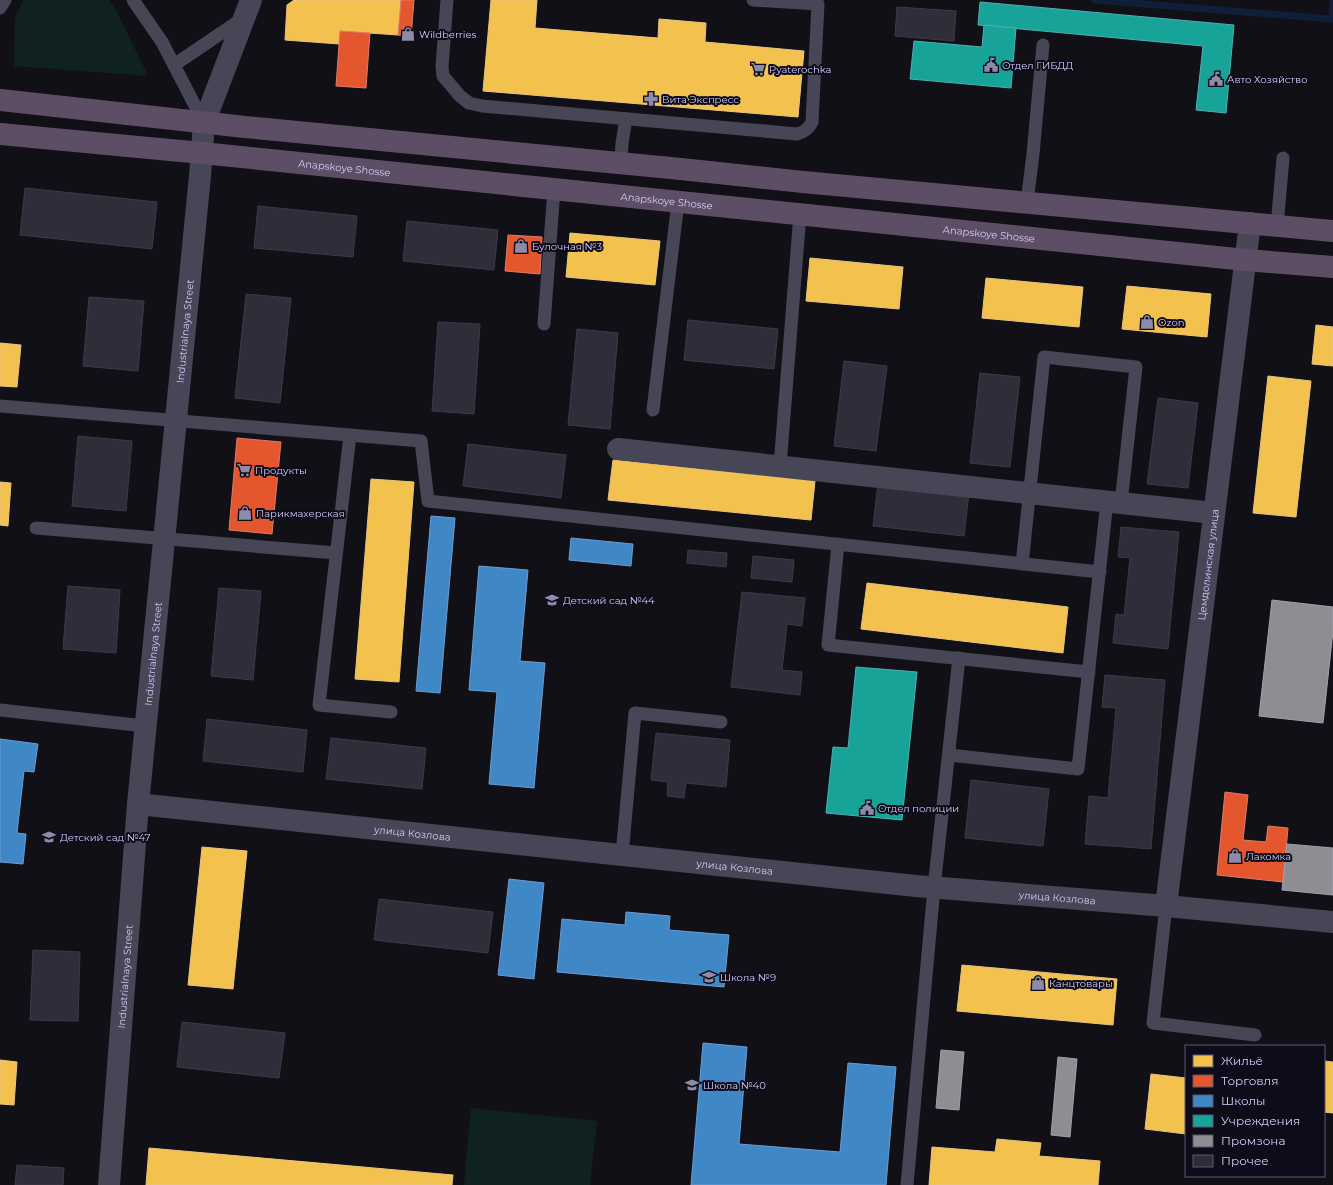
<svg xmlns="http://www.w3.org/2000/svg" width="1333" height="1185" viewBox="0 0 1333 1185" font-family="Montserrat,sans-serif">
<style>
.green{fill:#102121}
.homes{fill:#f2c14e;stroke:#e8c482}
.shops{fill:#e4572e;stroke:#de7a6b}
.schools{fill:#3f88c5;stroke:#6b9cd5}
.public{fill:#17a398;stroke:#4fafb5}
.industry{fill:#8d8d92;stroke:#a1a0b1}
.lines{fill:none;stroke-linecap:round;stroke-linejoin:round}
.stream{stroke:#0f1f39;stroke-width:7}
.building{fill:#2f2d39;stroke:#3c3a4a}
.service{stroke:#474657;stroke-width:13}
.minor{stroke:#474657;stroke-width:22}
.trunk{stroke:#5e4e65;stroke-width:22}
.labels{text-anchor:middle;stroke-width:4;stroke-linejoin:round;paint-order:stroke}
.poi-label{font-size:10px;fill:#d1cbfa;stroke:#0f0c1a;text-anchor:start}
.street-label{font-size:10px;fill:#d1cbfa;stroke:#0f0c1a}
</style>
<rect width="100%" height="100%" fill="#111016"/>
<g class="green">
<polygon points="23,0 109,0 115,8 148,76 14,66 15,19"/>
<polygon points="471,1108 597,1121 590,1185 464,1185"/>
</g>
<g class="homes">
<polygon points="294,0 401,0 398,35 340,31 339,44 285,40 287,5"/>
<polygon points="491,0 537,0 535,28 658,38 659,19 706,23 705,42 804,51 798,117 483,91"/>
<polygon points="570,233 660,241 655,285 566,277"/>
<polygon points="810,258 903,267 899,309 806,301"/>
<polygon points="986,278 1083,287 1079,327 982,318"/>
<polygon points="1127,286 1211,294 1207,337 1122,329"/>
<polygon points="1316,325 1333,327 1333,366 1312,364"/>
<polygon points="0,343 21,345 17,387 0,386"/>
<polygon points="1268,376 1311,381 1296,517 1253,513"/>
<polygon points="613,460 815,481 811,520 608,500"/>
<polygon points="371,479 414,482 399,682 355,679"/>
<polygon points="0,482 11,483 8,526 0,525"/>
<polygon points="867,583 1068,607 1063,653 861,629"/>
<polygon points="202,847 247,851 233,989 188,985"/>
<polygon points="962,965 1117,979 1113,1025 957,1011"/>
<polygon points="0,1060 17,1062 14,1105 0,1104"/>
<polygon points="1324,1061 1333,1062 1333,1113 1324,1112"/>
<polygon points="1151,1074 1186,1078 1186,1134 1145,1129"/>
<polygon points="997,1139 1041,1143 1039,1156 1100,1161 1098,1185 929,1185 932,1147 995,1152"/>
<polygon points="149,1148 453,1175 452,1185 146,1185"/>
</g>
<g class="shops">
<polygon points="401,0 414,0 411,37 398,35"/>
<polygon points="340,31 370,33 366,88 336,86"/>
<polygon points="508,235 542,237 540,274 505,271"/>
<polygon points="237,438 281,442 272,534 229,530"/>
<polygon points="1225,792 1248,795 1243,840 1266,842 1268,826 1288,828 1283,882 1217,875"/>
</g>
<g class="schools">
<polygon points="431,516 455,518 440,693 416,691"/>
<polygon points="571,538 633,544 631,566 569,560"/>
<polygon points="479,566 528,570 520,661 545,663 534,788 489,784 497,692 469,690"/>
<polygon points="0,739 38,744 34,772 24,771 17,833 26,834 23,864 0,862"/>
<polygon points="509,879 544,883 534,979 498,975"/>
<polygon points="626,912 670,916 669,930 729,935 724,987 557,972 562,919 625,925"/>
<polygon points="703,1043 747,1047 739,1144 840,1152 848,1063 896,1067 886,1185 691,1185"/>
</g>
<g class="public">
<polygon points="980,2 1234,25 1226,113 1196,110 1203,46 978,25"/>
<polygon points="984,25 1016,28 1011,88 910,79 914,41 982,47"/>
<polygon points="856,667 917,672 902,820 826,813 833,747 848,748"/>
</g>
<g class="industry">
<polygon points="1272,600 1333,607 1333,631 1323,723 1259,716"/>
<polygon points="1287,844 1333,848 1333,895 1282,890"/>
<polygon points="941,1050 964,1052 959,1110 936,1108"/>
<polygon points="1058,1057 1077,1059 1070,1137 1051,1135"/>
</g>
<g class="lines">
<polyline class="stream" points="1095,0 1332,19 1333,2"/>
</g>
<g class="building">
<polygon points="897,7 956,11 954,41 895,36"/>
<polygon points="25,188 157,202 152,249 20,235"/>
<polygon points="258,206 357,216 353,257 254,248"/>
<polygon points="407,221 498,230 494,270 403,261"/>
<polygon points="246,294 291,298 280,403 235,398"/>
<polygon points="89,297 144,301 138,371 83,366"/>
<polygon points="688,320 778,329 774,369 684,360"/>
<polygon points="438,322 480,324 474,414 432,411"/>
<polygon points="577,329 618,333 610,429 568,425"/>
<polygon points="844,361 887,366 876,451 834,446"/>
<polygon points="980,373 1020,377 1010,467 970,463"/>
<polygon points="1158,398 1198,403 1188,488 1147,484"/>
<polygon points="78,436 132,441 126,511 72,506"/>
<polygon points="468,444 566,455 561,498 463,486"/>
<polygon points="878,483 969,493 964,536 873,526"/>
<polygon points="1121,527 1179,532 1168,649 1113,643 1116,614 1124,615 1130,558 1118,557"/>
<polygon points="688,550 727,553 726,567 687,563"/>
<polygon points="753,556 794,560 792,582 751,578"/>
<polygon points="68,586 120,590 116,653 63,649"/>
<polygon points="219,588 261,591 253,680 211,676"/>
<polygon points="742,592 805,598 802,626 787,624 782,670 802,672 800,695 731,687"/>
<polygon points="1105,675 1165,680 1151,849 1085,844 1089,796 1108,798 1116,708 1102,707"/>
<polygon points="207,719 307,730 303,772 203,761"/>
<polygon points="656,733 730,740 726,787 686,783 684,798 667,796 668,782 651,780"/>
<polygon points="331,738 426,748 422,789 326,779"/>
<polygon points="971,780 1049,789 1043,846 965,838"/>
<polygon points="379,899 493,912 488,953 374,940"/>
<polygon points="33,950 80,952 78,1021 30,1020"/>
<polygon points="182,1022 285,1033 279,1078 177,1067"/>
<polygon points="17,1165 64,1168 63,1185 15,1185"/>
</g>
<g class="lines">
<g class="service">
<polyline points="133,0 162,42 204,123"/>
<path d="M 447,0 L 442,67 L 443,76 L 460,96 L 469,103 L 482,106 L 797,134 C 804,132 809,129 812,122 L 818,4 L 753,0"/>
<polyline points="0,8 5,0"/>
<polyline points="174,65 242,19"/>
<polyline points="621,163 622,143 626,119"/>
<polyline points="1027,202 1033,154 1043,45"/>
<polyline points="1277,226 1283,158"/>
<polyline points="544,324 554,189"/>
<polyline points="0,406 421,441 428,501 1100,572"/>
<polyline points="653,410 678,202"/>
<polyline points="350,435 319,705 391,712"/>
<polyline points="780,466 800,214"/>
<polyline points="36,528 336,553"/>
<polyline points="838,544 828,645 1089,672"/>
<polyline points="1022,564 1044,357 1136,367 1121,503"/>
<polyline points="0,710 145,726"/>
<polyline points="949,755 1078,769 1107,501"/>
<polyline points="622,855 635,713 721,722"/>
<polyline points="1166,906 1153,1023 1255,1035"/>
<polyline points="907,1185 934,888 959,658"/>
</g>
<g class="minor">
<polyline points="618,449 1214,513"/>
<path id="s1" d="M 138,804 L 916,886 L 1166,906 L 1333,922"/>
<path id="s2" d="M 1166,906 L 1250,223"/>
<path id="s3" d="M 109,1185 L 138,804 L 200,176 L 204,123 L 251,0"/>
</g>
<g class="trunk">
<polyline points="0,100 245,127 681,169 803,182 1333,231"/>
<path id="s4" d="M 0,134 L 202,153 L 1246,260 L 1333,267"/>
</g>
</g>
<defs>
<symbol id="shop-bare" viewBox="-9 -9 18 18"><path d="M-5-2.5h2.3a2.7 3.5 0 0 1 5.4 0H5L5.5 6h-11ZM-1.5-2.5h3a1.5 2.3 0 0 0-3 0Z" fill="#8e8aaa" stroke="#0f0c1a" stroke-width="2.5" paint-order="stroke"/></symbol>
<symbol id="civic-bare" viewBox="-9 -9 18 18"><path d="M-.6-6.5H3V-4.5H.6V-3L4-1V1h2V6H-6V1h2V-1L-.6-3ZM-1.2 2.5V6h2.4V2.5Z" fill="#8e8aaa" stroke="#0f0c1a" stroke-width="2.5" paint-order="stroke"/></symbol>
<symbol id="supermarket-bare" viewBox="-9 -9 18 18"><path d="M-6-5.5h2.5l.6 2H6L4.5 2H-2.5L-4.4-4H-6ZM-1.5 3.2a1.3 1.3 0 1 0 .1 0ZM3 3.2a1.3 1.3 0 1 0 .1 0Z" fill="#8e8aaa" stroke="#0f0c1a" stroke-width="2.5" paint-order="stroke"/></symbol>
<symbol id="pharmacy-bare" viewBox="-9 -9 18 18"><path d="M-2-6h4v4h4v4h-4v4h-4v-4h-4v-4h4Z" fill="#8e8aaa" stroke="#0f0c1a" stroke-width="2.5" paint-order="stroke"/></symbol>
<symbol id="school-bare" viewBox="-9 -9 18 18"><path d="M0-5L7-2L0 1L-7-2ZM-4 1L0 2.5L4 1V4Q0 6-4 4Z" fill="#8e8aaa" stroke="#0f0c1a" stroke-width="2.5" paint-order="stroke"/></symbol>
</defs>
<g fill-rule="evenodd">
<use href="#shop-bare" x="398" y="24" width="20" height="20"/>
<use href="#civic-bare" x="981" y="55" width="20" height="20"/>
<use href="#supermarket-bare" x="748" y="59" width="20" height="20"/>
<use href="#civic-bare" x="1206" y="69" width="20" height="20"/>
<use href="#pharmacy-bare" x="641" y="89" width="20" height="20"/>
<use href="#shop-bare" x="511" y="236" width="20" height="20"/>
<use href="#shop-bare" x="1137" y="312" width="20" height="20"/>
<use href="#supermarket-bare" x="234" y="460" width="20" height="20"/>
<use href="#shop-bare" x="235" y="503" width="20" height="20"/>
<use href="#school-bare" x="542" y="590" width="20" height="20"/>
<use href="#civic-bare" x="857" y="798" width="20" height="20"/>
<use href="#school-bare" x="39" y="827" width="20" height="20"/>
<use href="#shop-bare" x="1225" y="846" width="20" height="20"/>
<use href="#school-bare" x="699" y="967" width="20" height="20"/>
<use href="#shop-bare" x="1028" y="973" width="20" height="20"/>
<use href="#school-bare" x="682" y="1075" width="20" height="20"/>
</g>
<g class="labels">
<g class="poi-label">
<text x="419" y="38">Wildberries</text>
<text x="1002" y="69">Отдел ГИБДД</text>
<text x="769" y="73">Pyaterochka</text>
<text x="1227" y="83">Авто Хозяйство</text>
<text x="662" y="103">Вита Экспресс</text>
<text x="532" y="250">Булочная №3</text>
<text x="1158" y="326">Ozon</text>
<text x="255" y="474">Продукты</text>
<text x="256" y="517">Парикмахерская</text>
<text x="563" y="604">Детский сад №44</text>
<text x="878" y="812">Отдел полиции</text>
<text x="60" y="841">Детский сад №47</text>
<text x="1246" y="860">Лакомка</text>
<text x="720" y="981">Школа №9</text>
<text x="1049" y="987">Канцтовары</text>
<text x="703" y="1089">Школа №40</text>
</g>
<g class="street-label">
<text dy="4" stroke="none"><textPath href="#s4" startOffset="346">Anapskoye Shosse</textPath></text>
<text dy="4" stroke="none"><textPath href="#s4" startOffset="670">Anapskoye Shosse</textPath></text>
<text dy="4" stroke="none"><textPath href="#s4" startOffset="994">Anapskoye Shosse</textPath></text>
<text dy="4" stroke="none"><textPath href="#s3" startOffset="857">Industrialnaya Street</textPath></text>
<text dy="4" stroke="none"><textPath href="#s2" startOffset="344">Цемдолинская улица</textPath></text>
<text dy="4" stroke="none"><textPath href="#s3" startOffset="533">Industrialnaya Street</textPath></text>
<text dy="4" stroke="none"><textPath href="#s1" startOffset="276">улица Козлова</textPath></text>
<text dy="4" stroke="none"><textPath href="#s1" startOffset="600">улица Козлова</textPath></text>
<text dy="4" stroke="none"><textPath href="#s1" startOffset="924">улица Козлова</textPath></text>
<text dy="4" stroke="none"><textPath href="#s3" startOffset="209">Industrialnaya Street</textPath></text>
</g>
</g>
<rect x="1185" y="1045" width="140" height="132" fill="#0f0c1a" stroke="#5d5874"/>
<rect x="1193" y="1055" width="20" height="12" fill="#f2c14e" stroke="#5d5874"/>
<text x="1221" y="1065" font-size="12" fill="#d1cbfa">Жильё</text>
<rect x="1193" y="1075" width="20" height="12" fill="#e4572e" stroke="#5d5874"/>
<text x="1221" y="1085" font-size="12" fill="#d1cbfa">Торговля</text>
<rect x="1193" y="1095" width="20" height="12" fill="#3f88c5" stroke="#5d5874"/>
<text x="1221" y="1105" font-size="12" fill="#d1cbfa">Школы</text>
<rect x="1193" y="1115" width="20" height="12" fill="#17a398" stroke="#5d5874"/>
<text x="1221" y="1125" font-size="12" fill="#d1cbfa">Учреждения</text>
<rect x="1193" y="1135" width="20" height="12" fill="#8d8d92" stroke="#5d5874"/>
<text x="1221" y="1145" font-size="12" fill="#d1cbfa">Промзона</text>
<rect x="1193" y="1155" width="20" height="12" fill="#2f2d39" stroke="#5d5874"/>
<text x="1221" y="1165" font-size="12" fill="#d1cbfa">Прочее</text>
</svg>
